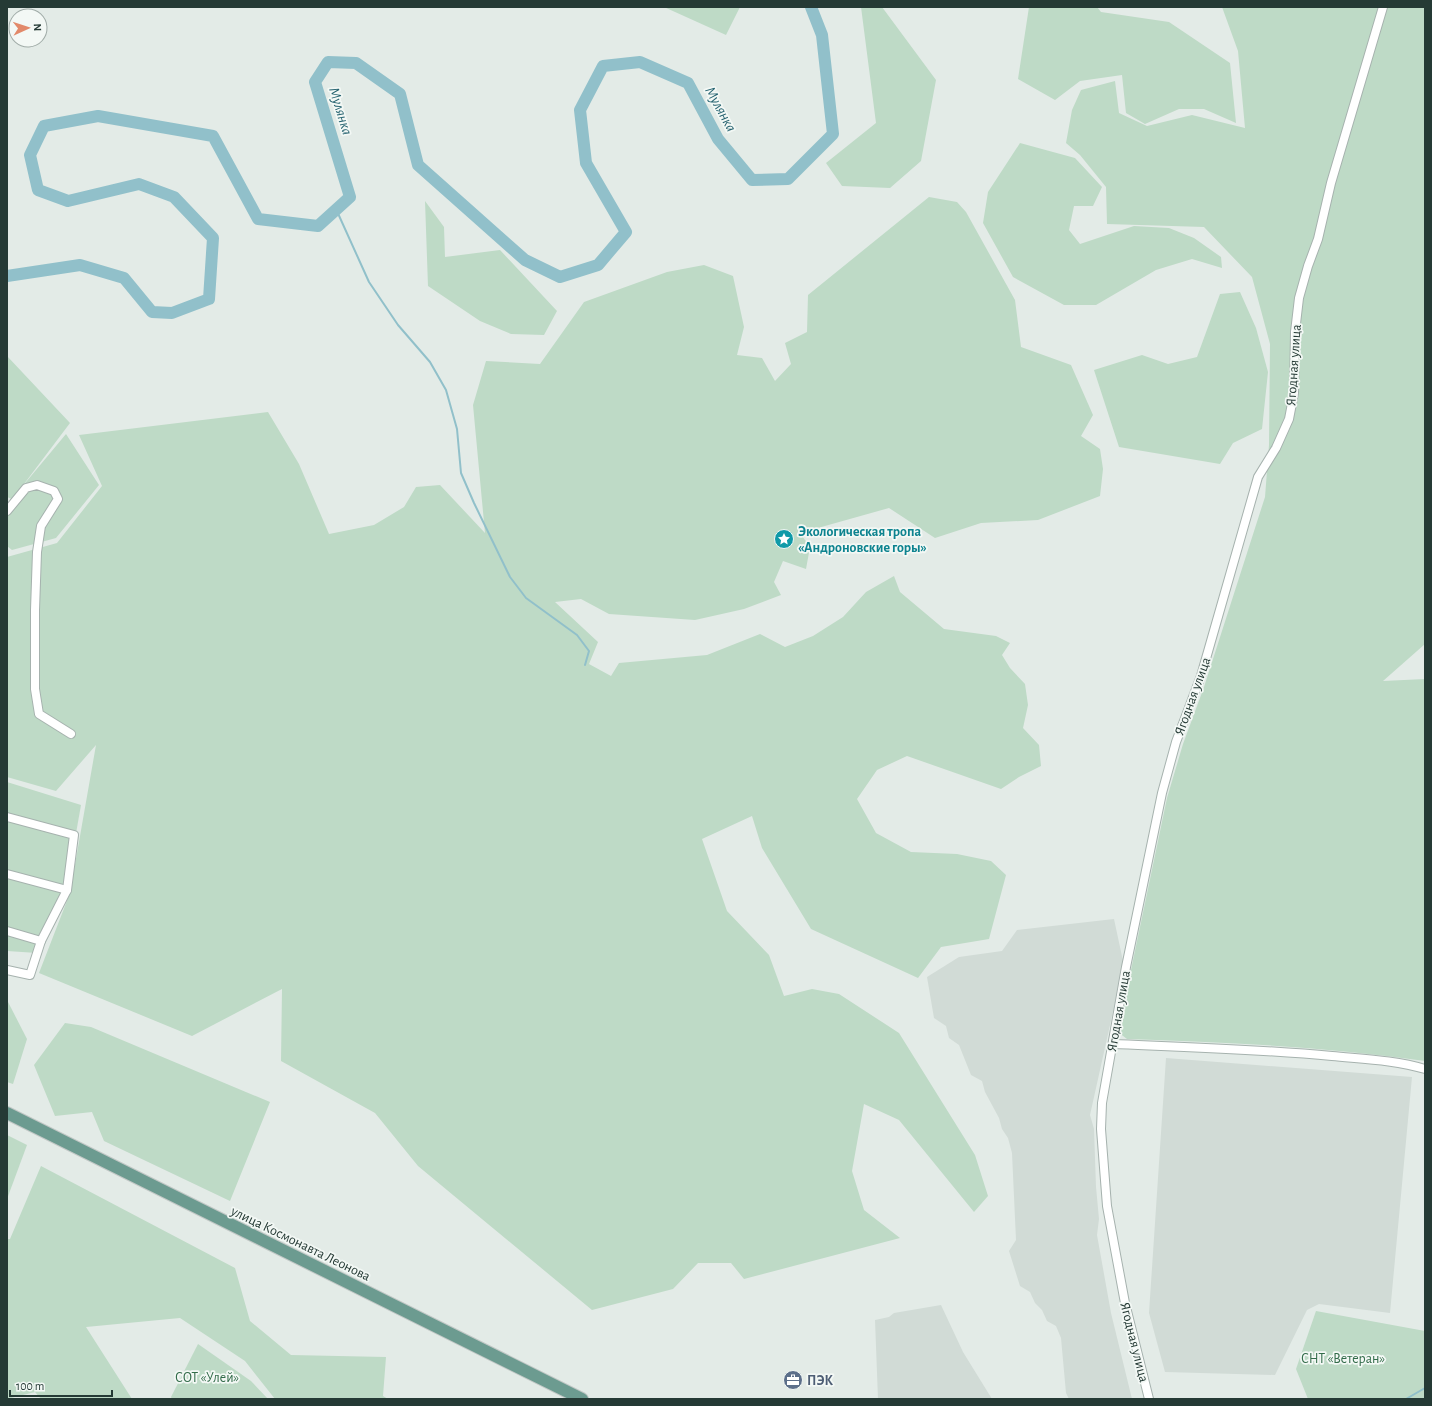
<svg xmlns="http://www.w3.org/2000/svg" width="1432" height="1406" viewBox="0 0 1432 1406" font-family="'Alegreya Sans',sans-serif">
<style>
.built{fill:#d1dbd6}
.green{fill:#bedac6}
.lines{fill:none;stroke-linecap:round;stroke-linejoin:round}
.stream{stroke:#91c0ca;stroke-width:2}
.river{stroke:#91c0ca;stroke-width:12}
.street-casing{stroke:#a6b2ae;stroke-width:10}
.primary-casing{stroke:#c2c8c6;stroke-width:14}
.street{stroke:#fff;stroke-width:8}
.primary{stroke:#6c9b90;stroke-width:12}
.labels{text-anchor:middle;stroke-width:3.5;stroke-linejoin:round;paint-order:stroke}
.street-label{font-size:14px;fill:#253a35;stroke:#f3f8f5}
.culture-label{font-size:14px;font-weight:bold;fill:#0d838f;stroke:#f3f8f5;text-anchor:start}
.park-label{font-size:14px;fill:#336c4a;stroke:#f3f8f5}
.service-label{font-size:14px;font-weight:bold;fill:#4e5e75;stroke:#f3f8f5;text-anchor:start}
.water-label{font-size:15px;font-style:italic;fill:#25626f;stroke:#f3f8f5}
</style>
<rect width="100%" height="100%" fill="#e3ebe7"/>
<g class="built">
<polygon points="1114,919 1123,961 1120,980 1090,1115 1094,1129 1096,1187 1099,1219 1097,1235 1111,1313 1132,1399 1069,1399 1066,1393 1061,1338 1056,1326 1047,1321 1042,1310 1035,1303 1030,1292 1020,1286 1009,1251 1016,1240 1012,1153 1008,1138 1002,1129 999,1118 985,1092 982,1081 971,1075 959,1045 949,1038 946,1026 934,1018 927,977 959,957 1002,951 1017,930"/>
<polygon points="1166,1058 1412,1077 1390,1313 1319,1304 1307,1310 1275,1375 1165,1372 1149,1313"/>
<polygon points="941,1305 963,1352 992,1399 878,1399 875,1320 889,1317 894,1313"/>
</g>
<g class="green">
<polygon points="664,7 740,7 726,35"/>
<polygon points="861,7 882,7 936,80 921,161 890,188 842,186 826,163 876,123"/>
<polygon points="1029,7 1097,7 1101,12 1169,22 1230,63 1236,123 1204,109 1179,109 1145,124 1126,113 1122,75 1080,81 1055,100 1018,79"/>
<path d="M 1222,7 L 1425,7 L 1425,644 L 1383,681 L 1425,679 L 1425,1061 C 1326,1047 1227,1042 1127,1039 L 1118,1032 L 1167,798 L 1183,744 L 1204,687 L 1265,497 L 1269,445 L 1270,344 L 1252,277 L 1204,227 L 1107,224 L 1106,187 L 1080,155 L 1066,143 L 1072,110 L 1081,90 L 1115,81 L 1119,113 L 1147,126 L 1192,115 L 1245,128 L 1238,51 Z"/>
<polygon points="1020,143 1075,158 1102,187 1093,206 1074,206 1069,230 1080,244 1134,226 1169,228 1194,238 1221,257 1222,268 1192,259 1156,270 1096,305 1064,305 1013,277 983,223 988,192"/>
<polygon points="929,197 957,202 966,212 1015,300 1021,347 1071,365 1093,415 1081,436 1100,449 1103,469 1100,496 1038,520 981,523 935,538 889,508 800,533 810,547 806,569 783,561 774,582 781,595 744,609 695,620 609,614 581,599 555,602 598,642 589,664 611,676 619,663 707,655 760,634 785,647 813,636 843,617 866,592 894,576 900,592 944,629 996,636 1010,643 1002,655 1010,668 1025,684 1028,705 1023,728 1039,745 1041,766 1019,777 1001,789 907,756 877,770 857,799 876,833 911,852 957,854 991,861 1006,875 989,939 941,947 918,978 811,929 762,848 752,816 702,839 727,911 769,955 784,996 812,989 839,994 899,1033 975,1155 988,1196 974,1212 899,1120 864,1104 852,1171 864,1210 900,1238 744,1279 731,1263 698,1263 673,1289 592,1310 418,1166 375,1113 281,1061 282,989 192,1036 39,973 70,893 96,745 56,791 7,777 7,557 57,543 102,486 79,435 268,412 299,464 329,534 374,525 404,507 416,487 440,485 485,533 473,405 486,361 540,364 584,302 667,272 704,265 733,276 744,327 737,355 762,358 775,381 791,364 785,343 807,332 808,295"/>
<polygon points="425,201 444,227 445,257 500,250 557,311 544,335 511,334 480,321 428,286"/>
<polygon points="1240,292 1256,328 1268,372 1262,429 1233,443 1220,464 1119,447 1094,370 1142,355 1168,364 1197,357 1220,294"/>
<polygon points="7,356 70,423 21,488 66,434 99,485 56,538 12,550 7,546 7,505 12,499 7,497"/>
<polygon points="7,782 81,805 69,873 37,953 7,951"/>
<polygon points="7,1000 27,1039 13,1084 7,1082"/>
<polygon points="65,1023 91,1027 270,1102 230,1201 104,1141 92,1112 55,1116 34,1065"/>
<polygon points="7,1135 27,1145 7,1199"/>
<polygon points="41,1166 235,1268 250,1321 291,1355 386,1357 383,1396 388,1399 275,1399 245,1361 180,1318 86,1327 132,1399 41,1399 35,1392 7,1399 7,1239 10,1239"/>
<polygon points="1316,1311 1425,1331 1425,1399 1308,1399 1296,1369"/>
<polygon points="198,1344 251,1381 268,1399 172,1399 171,1397"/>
</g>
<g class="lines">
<g class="stream">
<polyline points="336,209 369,282 398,325 430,362 446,390 457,429 461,473 474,503 510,577 526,598 577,635 589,651 585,665"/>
<polyline points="1406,1399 1425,1388"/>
</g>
<polyline class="river" points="7,276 80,265 124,278 152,312 172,313 209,299 213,238 174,197 139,184 68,201 38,190 30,155 44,126 98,116 213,136 258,219 318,226 350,197 315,82 328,62 356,63 400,94 418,165 525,260 560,277 598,265 626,232 586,163 580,110 603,66 640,62 688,83 718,139 752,180 788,179 833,134 822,35 811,7"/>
<defs>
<g id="street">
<polyline points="7,511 26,488 37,485 54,491 58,499 41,526 37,552 35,610 35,689 39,714 71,734"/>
<polyline points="7,817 74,835 67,890"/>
<polyline points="7,874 67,890 41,941 7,931"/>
<polyline points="7,970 30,975 41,941"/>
<path d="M 1113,1044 C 1186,1047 1259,1049 1332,1056 C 1362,1059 1395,1060 1425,1069"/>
<polyline points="1149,1399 1125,1303 1107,1206 1101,1129 1102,1103 1126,967 1162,793 1176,742 1201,676 1258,477 1276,448 1289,419 1294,393 1295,332 1299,298 1308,266 1318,239 1331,183 1383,7"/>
</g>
<polyline id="primary" points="7,1113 582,1399"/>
</defs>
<use href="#street" class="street-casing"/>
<use href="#primary" class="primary-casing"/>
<use href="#street" class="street"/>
<use href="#primary" class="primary"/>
</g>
<defs>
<symbol id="sight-disc" viewBox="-11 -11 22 22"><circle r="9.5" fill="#0f9aa8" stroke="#f3f8f5"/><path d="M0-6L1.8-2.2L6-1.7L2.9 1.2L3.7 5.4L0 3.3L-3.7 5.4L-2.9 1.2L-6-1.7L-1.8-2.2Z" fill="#fff"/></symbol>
<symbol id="office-disc" viewBox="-11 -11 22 22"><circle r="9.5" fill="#5c6f8a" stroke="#f3f8f5"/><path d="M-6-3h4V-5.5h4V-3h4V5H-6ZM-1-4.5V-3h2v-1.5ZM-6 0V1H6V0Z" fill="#fff"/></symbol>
</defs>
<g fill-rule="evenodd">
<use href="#sight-disc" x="773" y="528" width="22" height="22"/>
<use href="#office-disc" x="782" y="1369" width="22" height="22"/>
</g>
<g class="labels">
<g class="street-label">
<text transform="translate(1293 365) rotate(-86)" y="5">Ягодная улица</text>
<text transform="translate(1192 696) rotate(-70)" y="5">Ягодная улица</text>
<text transform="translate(1118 1011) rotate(-80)" y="5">Ягодная улица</text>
<text transform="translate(301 1243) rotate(26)" y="5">улица Космонавта Леонова</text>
<text transform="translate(1135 1342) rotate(76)" y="5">Ягодная улица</text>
</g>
<g class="culture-label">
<text x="798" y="536">Экологическая тропа<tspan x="798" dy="16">«Андроновские горы»</tspan></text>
</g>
<g class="park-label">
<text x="1343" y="1363">СНТ «Ветеран»</text>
<text x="207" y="1382">СОТ «Улей»</text>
</g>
<g class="service-label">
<text x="807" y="1385">ПЭК</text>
</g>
<g class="water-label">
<text transform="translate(721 109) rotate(61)" y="5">Мулянка</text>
<text transform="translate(341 111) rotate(73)" y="5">Мулянка</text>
</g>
</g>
<rect width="1432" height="1406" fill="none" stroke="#253a35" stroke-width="16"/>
<g transform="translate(28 28) rotate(87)"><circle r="19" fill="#f3f8f5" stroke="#a1aca8"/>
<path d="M0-3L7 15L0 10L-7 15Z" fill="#e2896a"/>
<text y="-6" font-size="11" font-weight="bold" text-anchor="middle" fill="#253a35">N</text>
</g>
<path d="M10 1390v6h102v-6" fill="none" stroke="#253a35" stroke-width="2"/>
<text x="16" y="1390" font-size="12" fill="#253a35" stroke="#f3f8f5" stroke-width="3" paint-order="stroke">100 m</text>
</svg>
